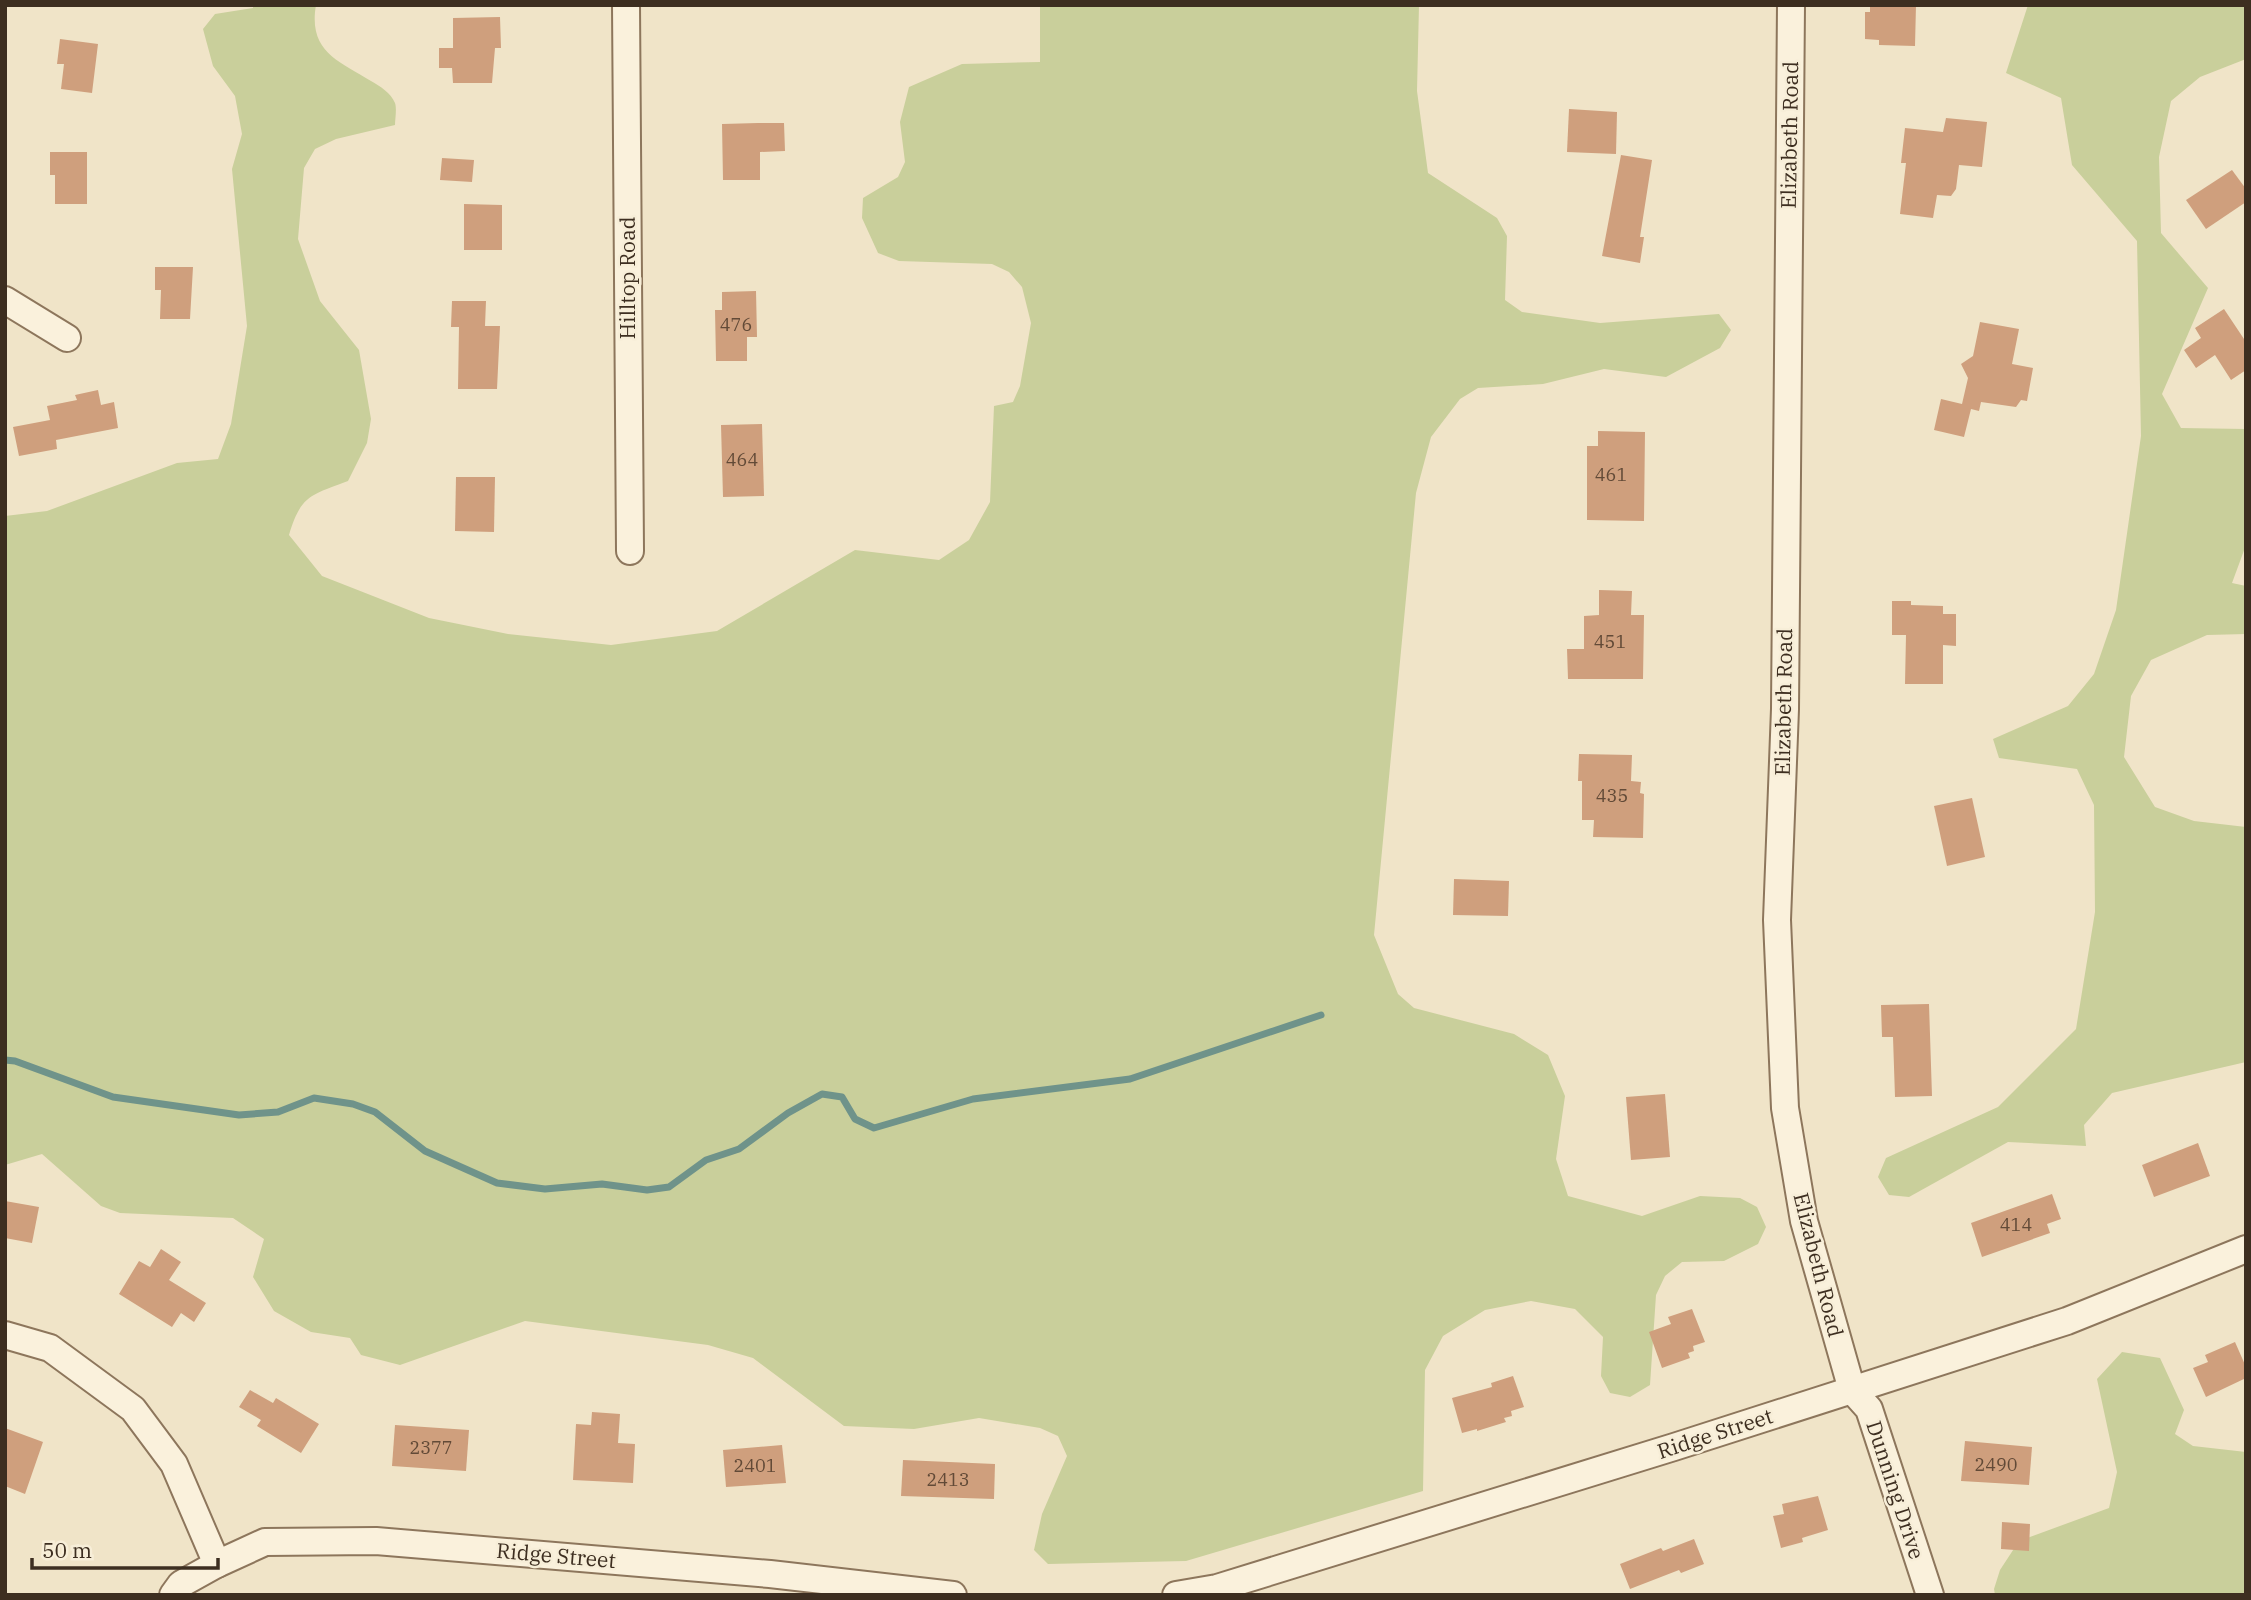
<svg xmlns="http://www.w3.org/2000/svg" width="2251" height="1600" viewBox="0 0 2251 1600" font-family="'IBM Plex Serif',serif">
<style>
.green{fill:#c9cf9b}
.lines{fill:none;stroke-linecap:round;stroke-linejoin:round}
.stream{stroke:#6f938a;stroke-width:7}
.building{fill:#cf9f7d}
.minor-casing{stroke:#8d765c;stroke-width:30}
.minor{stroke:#faf1dc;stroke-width:26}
.labels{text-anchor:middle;stroke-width:5;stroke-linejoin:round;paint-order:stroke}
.number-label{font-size:18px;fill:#624a37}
.street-label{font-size:21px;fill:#3d2e20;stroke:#f7eed8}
</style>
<rect width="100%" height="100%" fill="#f0e4c8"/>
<g class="green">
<path d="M 253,5 L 316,5 C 308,51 338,61 371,81 C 380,86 391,93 395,103 C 397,109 395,119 395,125 L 336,139 L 315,149 L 304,168 L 298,239 L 320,301 L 359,350 L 371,419 L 367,443 L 348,481 C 312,495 301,494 289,535 L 322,576 L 429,618 L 508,634 L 611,645 L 717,631 L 855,550 L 939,560 L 969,540 L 990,502 L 994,406 L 1013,402 L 1020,386 L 1031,323 L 1022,287 L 1009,272 L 992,264 L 899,261 L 878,253 L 862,218 L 863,198 L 898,177 L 905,162 L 900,122 L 909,87 L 962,64 L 1040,62 L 1040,5 L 1419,5 L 1417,91 L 1428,173 L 1497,218 L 1507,236 L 1505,300 L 1522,312 L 1600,323 L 1719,314 L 1731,330 L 1720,348 L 1666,377 L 1604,369 L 1543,384 L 1478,388 L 1460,399 L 1431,437 L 1416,493 L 1374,935 L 1398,994 L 1414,1008 L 1514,1034 L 1548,1055 L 1565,1096 L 1556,1159 L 1568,1196 L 1642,1216 L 1700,1196 L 1740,1198 L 1757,1207 L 1766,1227 L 1758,1244 L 1724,1261 L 1682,1262 L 1665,1276 L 1656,1295 L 1650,1385 L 1630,1397 L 1610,1393 L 1601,1376 L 1603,1337 L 1575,1309 L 1531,1301 L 1485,1310 L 1443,1336 L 1425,1370 L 1423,1491 L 1186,1561 L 1048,1564 L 1034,1550 L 1042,1514 L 1067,1456 L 1058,1436 L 1040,1428 L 979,1418 L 914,1429 L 844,1426 L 753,1358 L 708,1345 L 525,1321 L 400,1365 L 361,1355 L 350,1338 L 311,1332 L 274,1311 L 253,1277 L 264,1239 L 233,1218 L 120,1213 L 101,1206 L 42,1154 L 5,1165 L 5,516 L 47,511 L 177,463 L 218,459 L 231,424 L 247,326 L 232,169 L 242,134 L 235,96 L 213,66 L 203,29 L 215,14 L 253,8 Z"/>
<polygon points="2028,5 2246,5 2246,59 2200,77 2171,101 2159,157 2161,233 2208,288 2162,394 2181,428 2246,429 2246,545 2232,583 2246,586 2246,634 2207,635 2151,660 2131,696 2124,757 2155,807 2194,821 2246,827 2246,1062 2112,1093 2084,1125 2086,1146 2008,1142 1909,1197 1889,1195 1878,1177 1886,1158 1998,1107 2076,1029 2095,912 2094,805 2077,769 1999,758 1993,739 2068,706 2094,674 2116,610 2141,436 2137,241 2072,165 2061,98 2006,73"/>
<polygon points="2122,1352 2160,1358 2184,1410 2175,1434 2193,1446 2246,1452 2246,1595 1995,1595 1994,1589 2000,1570 2019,1541 2109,1508 2117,1472 2097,1379"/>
</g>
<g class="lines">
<polyline class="stream" points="5,1060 15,1061 113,1097 239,1115 278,1112 314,1098 353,1104 375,1112 425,1151 497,1183 545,1189 602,1184 647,1190 669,1187 706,1160 739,1149 788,1113 822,1094 842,1097 855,1119 874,1128 973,1099 1130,1079 1321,1015"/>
</g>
<g class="building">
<polygon points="1870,5 1916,5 1915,46 1879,45 1879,40 1865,39 1865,12 1870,12"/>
<polygon points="500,17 501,48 495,48 492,83 453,83 452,68 439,68 439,48 453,48 453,18"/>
<polygon points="60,39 98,44 92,93 61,89 64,64 57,64"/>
<polygon points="1569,109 1617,112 1616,154 1567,152"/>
<polygon points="1946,118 1987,122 1982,167 1959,165 1956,189 1951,196 1937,195 1933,218 1900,214 1906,163 1901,163 1905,128 1943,132"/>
<polygon points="758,123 784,123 785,151 760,152 760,180 723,180 722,124"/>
<polygon points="50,152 87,152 87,204 55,204 55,175 50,175"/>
<polygon points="1621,155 1652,160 1640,237 1644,237 1640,263 1602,256"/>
<polygon points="442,158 474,160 472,182 440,180"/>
<polygon points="2232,170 2246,189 2246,202 2206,229 2186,200"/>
<polygon points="464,204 502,205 502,250 464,250"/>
<polygon points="155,267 193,267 190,319 160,319 161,290 155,290"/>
<polygon points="756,291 757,337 747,337 747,361 716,361 715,310 722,310 722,292"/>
<polygon points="452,301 486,301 485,326 500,326 497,389 458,389 459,327 451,327"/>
<polygon points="2224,309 2246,342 2246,370 2231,380 2215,355 2196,368 2184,350 2201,338 2195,328"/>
<polygon points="1980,322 2019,329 2012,364 2033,368 2027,401 2021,400 2016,407 1981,402 1979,411 1971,409 1964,437 1934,430 1941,399 1962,404 1968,378 1961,364 1973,356"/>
<polygon points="98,390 101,405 114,402 118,428 56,440 57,449 19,456 13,427 50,420 47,406 77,400 75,395"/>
<polygon points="762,424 764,496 723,497 721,425"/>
<polygon points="1598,431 1645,432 1644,521 1587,520 1587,446 1598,446"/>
<polygon points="456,477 495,477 494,532 455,531"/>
<polygon points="1599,590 1632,591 1631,615 1644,615 1643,679 1568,679 1567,649 1584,649 1584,616 1599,615"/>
<polygon points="1892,601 1911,601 1911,605 1943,606 1943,614 1956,614 1956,646 1943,645 1943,684 1905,684 1906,635 1892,635"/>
<polygon points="1579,754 1632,755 1631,781 1641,782 1640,793 1644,794 1643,838 1593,837 1594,820 1582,820 1582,781 1578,781"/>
<polygon points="1972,798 1985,857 1947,866 1934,806"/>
<polygon points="1454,879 1509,881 1508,916 1453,915"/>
<polygon points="1929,1004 1932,1096 1895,1097 1893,1037 1882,1037 1881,1005"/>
<polygon points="1665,1094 1670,1157 1631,1160 1626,1097"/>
<polygon points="2198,1143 2210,1176 2154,1197 2142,1165"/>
<polygon points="2052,1194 2061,1219 2047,1224 2050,1233 1982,1257 1971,1223"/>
<polygon points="5,1201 39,1207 32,1243 5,1238"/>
<polygon points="161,1249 181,1262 169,1280 206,1303 194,1322 181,1313 172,1327 119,1294 139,1261 150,1267"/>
<polygon points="1692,1309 1705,1342 1693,1346 1694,1351 1688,1353 1690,1358 1662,1368 1649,1332 1671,1324 1668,1317"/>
<polygon points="2235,1342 2246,1367 2246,1378 2206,1397 2193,1368 2208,1362 2205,1355"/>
<polygon points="1513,1376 1524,1407 1511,1411 1512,1416 1504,1418 1506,1422 1477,1431 1477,1429 1462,1433 1452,1398 1492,1387 1491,1383"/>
<polygon points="250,1390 273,1403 276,1398 319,1424 301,1453 257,1426 261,1420 239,1407"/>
<polygon points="592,1412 620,1414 618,1443 635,1444 633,1483 573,1480 576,1424 591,1425"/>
<polygon points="395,1425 469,1430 466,1471 392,1466"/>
<polygon points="5,1428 43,1442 25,1494 5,1486"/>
<polygon points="1965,1441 2032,1447 2029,1485 1961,1481"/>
<polygon points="782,1445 786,1483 726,1487 723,1450"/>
<polygon points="903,1460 995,1464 994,1499 901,1496"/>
<polygon points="1818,1496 1828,1530 1802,1538 1803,1542 1781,1548 1773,1516 1784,1514 1782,1504"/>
<polygon points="2002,1522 2030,1524 2029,1551 2001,1549"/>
<polygon points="1694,1539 1704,1564 1681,1573 1679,1570 1630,1589 1620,1564 1661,1548 1663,1551"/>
</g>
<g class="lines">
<defs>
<g id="minor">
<polyline points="626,5 630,551"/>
<polyline points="1791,5 1785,709 1777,920 1785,1108 1804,1221 1852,1390 1869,1409 1930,1595"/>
<polyline points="5,300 67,338"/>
<polyline points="5,1335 50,1348 133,1409 174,1464 217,1564"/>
<polyline points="173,1595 181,1584 217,1564 265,1542 376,1541 770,1574 953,1595"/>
<polyline points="1176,1595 1217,1588 1674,1447 2067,1321 2246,1249"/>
</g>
</defs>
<use href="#minor" class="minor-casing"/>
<use href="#minor" class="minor"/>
</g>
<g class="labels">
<g class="number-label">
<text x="736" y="331">476</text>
<text x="742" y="466">464</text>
<text x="1611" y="481">461</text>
<text x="1610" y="648">451</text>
<text x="1612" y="802">435</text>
<text x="2016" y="1231">414</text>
<text x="431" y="1454">2377</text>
<text x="1996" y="1471">2490</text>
<text x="755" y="1472">2401</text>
<text x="948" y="1486">2413</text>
</g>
<g class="street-label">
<text transform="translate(1790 135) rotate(-89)" y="7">Elizabeth Road</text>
<text transform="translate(628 278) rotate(-90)" y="7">Hilltop Road</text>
<text transform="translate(1784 702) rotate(-89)" y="7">Elizabeth Road</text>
<text transform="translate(1818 1265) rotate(76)" y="7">Elizabeth Road</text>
<text transform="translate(1715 1434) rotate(-18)" y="7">Ridge Street</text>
<text transform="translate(1895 1490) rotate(72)" y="7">Dunning Drive</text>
<text transform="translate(556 1556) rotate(5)" y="7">Ridge Street</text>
</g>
</g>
<rect width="2251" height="1600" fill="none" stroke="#3d2e20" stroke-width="14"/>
<path d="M32 1558v10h186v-10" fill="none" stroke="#3d2e20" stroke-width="3.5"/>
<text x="42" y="1558" font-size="21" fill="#3d2e20" stroke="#f7eed8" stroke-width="5" paint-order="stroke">50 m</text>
</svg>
